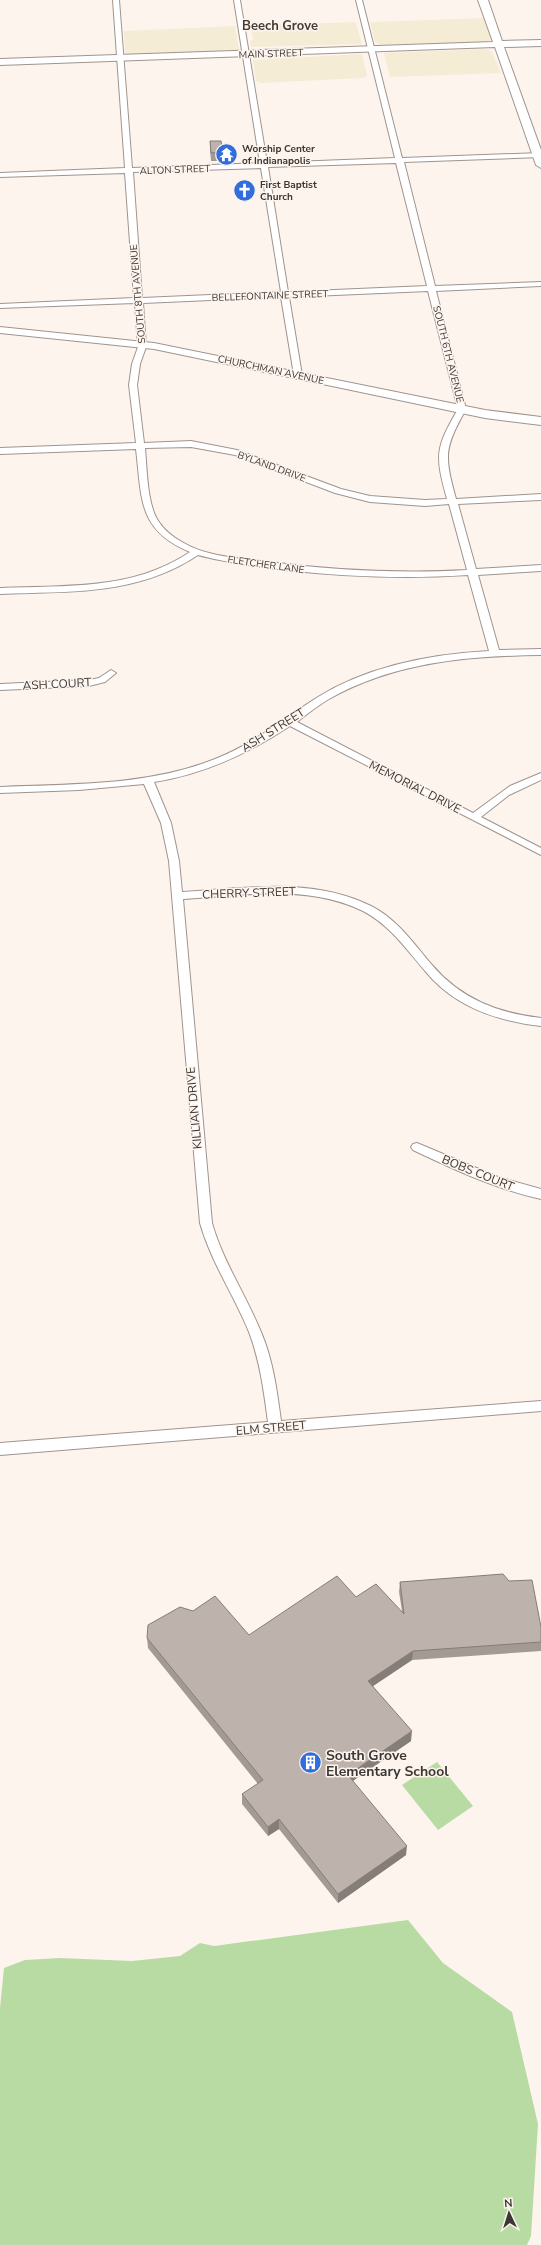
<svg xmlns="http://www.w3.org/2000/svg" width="541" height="2245" viewBox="0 0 541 2245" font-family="'Nunito Sans',sans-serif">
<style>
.commercial{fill:#f5ecd6}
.green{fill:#b8dba3}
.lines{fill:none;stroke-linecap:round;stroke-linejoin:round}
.street-casing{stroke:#9f948d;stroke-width:2}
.secondary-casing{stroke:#9f948d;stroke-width:2}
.street{fill:#fff;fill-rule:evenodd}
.secondary{fill:#fff;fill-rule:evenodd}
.wall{fill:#a39a94}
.shaded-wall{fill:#857d78}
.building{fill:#beb3ac;stroke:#857d78}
.labels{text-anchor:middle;stroke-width:3;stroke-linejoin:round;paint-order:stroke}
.far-street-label{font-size:10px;fill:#3b3734;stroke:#fef4ee}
.far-poi-label{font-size:10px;font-weight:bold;fill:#3b3734;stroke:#fef4ee;text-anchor:start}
.street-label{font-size:12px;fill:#3b3734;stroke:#fef4ee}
.far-district-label{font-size:13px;font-weight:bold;fill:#443b35;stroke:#fef4ee}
.near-poi-label{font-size:14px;font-weight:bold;fill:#3b3734;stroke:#fef4ee;text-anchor:start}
</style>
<rect width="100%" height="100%" fill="#fef4ee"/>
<g class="commercial">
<polygon points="486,18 493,40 490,43 384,47 375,42 370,22"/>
<polygon points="353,22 356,23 362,44 251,47 250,41 253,40 251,26"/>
<polygon points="235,26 239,50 237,52 133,55 126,54 125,51 124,31"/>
<polygon points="486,49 492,52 501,73 390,77 384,53"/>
<polygon points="362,54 367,76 364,78 262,83 256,81 253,60"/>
</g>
<g class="green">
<polygon points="437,1762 473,1806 438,1830 402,1785"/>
<polygon points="408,1920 443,1963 512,2012 538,2124 531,2236 527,2245 0,2245 0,2008 4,1968 25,1960 60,1958 132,1961 180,1956 200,1943 214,1946"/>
</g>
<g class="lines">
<defs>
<g id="street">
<path d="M 113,0 L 119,0 L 132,168 L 260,163 L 234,0 L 240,0 L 267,163 L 395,158 L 356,0 L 362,0 L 402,158 L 541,153 L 541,157 L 404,162 L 435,286 L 541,282 L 541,286 L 436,291 L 466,409 C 444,449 444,455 456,499 L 541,494 L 541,500 L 458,504 L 476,569 L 541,565 L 541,571 L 478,575 L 499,650 L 541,649 L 541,655 C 468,656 394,662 329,699 C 317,706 307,714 297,722 L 473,813 L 510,786 L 541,773 L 541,780 L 509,795 L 481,817 L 541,848 L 541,855 L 290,726 C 248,754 204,774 154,782 L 171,823 L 179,861 L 182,892 C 245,888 312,877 371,906 C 397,919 414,944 432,965 C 461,999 498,1013 541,1018 L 541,1026 C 497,1021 455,1007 426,972 C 407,950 390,925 363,911 C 307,884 242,895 183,899 L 212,1223 C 223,1262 246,1295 261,1332 C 273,1360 277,1391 281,1421 L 541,1401 L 541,1411 L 0,1455 L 0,1443 L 268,1422 C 264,1392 260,1361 249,1332 C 234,1295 211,1262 200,1223 L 169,861 L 161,823 L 144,784 L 79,790 L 0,793 L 0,787 C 71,784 148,786 215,759 C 254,744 284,718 318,697 C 368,666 432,654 489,651 L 468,575 C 406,579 347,577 285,570 C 256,566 226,563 198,555 C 137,596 70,591 0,594 L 0,588 C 66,585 132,591 190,552 C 137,530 142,498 136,449 L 0,454 L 0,448 L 136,443 L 129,385 L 132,364 L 138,347 L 135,303 L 0,308 L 0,304 L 134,298 L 125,173 L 0,177 L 0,173 L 125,168 ZM 396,163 L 427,286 L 288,292 L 268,167 ZM 261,168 L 281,292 L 142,298 L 133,172 ZM 428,291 L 458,409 C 435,449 435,455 447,499 L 425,500 L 370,496 L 341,489 L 237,450 L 191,441 L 144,443 L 137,385 L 140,364 L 146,347 L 143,303 L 281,297 L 294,375 L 298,378 L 302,375 L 289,297 ZM 191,447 L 235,455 L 335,493 L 370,502 L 425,506 L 449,504 L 467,570 C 397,574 330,570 261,561 C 235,558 205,556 182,542 C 173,537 165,531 159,522 C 147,506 147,469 145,448 Z"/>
<polygon points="111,670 116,673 105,682 89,686 0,690 0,684 89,680 99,678"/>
<path d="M 417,1143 L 498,1177 L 541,1189 L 541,1199 C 496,1189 455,1170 413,1150 L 411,1147 L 413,1144 Z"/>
</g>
<g id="secondary">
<polygon points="478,0 488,0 502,41 541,40 541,46 504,47 541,150 541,168 536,165 495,47 0,65 0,59 493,42"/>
<polygon points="0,327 154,343 485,410 541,417 541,425 485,418 154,349 0,333"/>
</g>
</defs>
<use href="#street" class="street-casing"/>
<use href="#secondary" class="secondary-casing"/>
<use href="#street" class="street"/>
<use href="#secondary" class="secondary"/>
</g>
<g class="wall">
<polygon points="210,141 223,152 223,161 211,161 210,150"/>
<polygon points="400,1582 541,1627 541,1651 412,1660 373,1686 411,1741 352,1781 406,1855 338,1903 279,1829 268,1836 242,1804 242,1794 258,1784 148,1648 147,1638 249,1635 356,1597 402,1611 399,1592"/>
</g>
<g class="shaded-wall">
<polygon points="413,1651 412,1660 367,1690 368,1681"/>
<polygon points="412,1731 411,1741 347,1785 348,1775"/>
<polygon points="279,1819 279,1829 268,1836 268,1827"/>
<polygon points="407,1846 406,1855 338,1903 338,1894"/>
</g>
<g class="building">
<polygon points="210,141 221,141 223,152 211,153"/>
<polygon points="503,1574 509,1581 532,1580 541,1627 541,1642 413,1651 368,1681 412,1731 348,1775 407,1846 338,1894 279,1819 268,1827 242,1794 263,1780 147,1638 148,1625 180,1607 193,1611 215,1596 249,1635 337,1576 356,1597 376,1584 404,1614 400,1582"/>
</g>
<defs>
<symbol id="temple-disc" viewBox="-11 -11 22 22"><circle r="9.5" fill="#316edc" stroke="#fef4ee"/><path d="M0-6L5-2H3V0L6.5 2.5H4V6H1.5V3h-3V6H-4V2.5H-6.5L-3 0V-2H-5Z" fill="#fff"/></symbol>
<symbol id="church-disc" viewBox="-11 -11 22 22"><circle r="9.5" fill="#316edc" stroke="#fef4ee"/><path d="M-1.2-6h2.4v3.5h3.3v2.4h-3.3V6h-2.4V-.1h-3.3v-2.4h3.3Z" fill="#fff"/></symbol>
<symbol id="building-disc" viewBox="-11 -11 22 22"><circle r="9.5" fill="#316edc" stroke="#fef4ee"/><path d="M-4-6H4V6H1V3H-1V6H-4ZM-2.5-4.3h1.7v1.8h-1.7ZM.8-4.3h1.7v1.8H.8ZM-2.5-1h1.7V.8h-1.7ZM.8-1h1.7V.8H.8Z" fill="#fff"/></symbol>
</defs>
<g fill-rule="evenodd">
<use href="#temple-disc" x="214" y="142" width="25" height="25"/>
<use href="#church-disc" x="232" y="178" width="25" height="25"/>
<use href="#building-disc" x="298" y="1750" width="25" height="25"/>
</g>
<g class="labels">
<g class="far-street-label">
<text transform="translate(271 53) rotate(-2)" y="4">MAIN STREET</text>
<text transform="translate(175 169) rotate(-2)" y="4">ALTON STREET</text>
<text transform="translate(137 294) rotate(-95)" y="4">SOUTH 8TH AVENUE</text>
<text transform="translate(270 295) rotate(-2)" y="4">BELLEFONTAINE STREET</text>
<text transform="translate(449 354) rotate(76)" y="4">SOUTH 6TH AVENUE</text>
<text transform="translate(271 369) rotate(12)" y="4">CHURCHMAN AVENUE</text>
<text transform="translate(272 466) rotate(20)" y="4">BYLAND DRIVE</text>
<text transform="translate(266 564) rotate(8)" y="4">FLETCHER LANE</text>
</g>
<g class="far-poi-label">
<text x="242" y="152">Worship Center<tspan x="242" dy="12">of Indianapolis</tspan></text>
<text x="260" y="188">First Baptist<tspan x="260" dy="12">Church</tspan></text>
</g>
<g class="street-label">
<text transform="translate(57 684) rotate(-3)" y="4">ASH COURT</text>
<text transform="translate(273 730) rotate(-32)" y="4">ASH STREET</text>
<text transform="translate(415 787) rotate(27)" y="4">MEMORIAL DRIVE</text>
<text transform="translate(249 893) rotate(-2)" y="4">CHERRY STREET</text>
<text transform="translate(194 1108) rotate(-95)" y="4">KILLIAN DRIVE</text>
<text transform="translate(478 1173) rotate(22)" y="4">BOBS COURT</text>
<text transform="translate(271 1428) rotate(-5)" y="4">ELM STREET</text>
</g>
<g class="far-district-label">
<text x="280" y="30">Beech Grove</text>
</g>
<g class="near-poi-label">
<text x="326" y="1760">South Grove<tspan x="326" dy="16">Elementary School</tspan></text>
</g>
</g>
<g transform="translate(509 2213) rotate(356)" stroke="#fef4ee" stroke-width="3" paint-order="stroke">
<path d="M0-3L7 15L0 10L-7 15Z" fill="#3b3734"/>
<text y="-6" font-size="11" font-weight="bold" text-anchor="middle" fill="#3b3734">N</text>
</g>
</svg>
